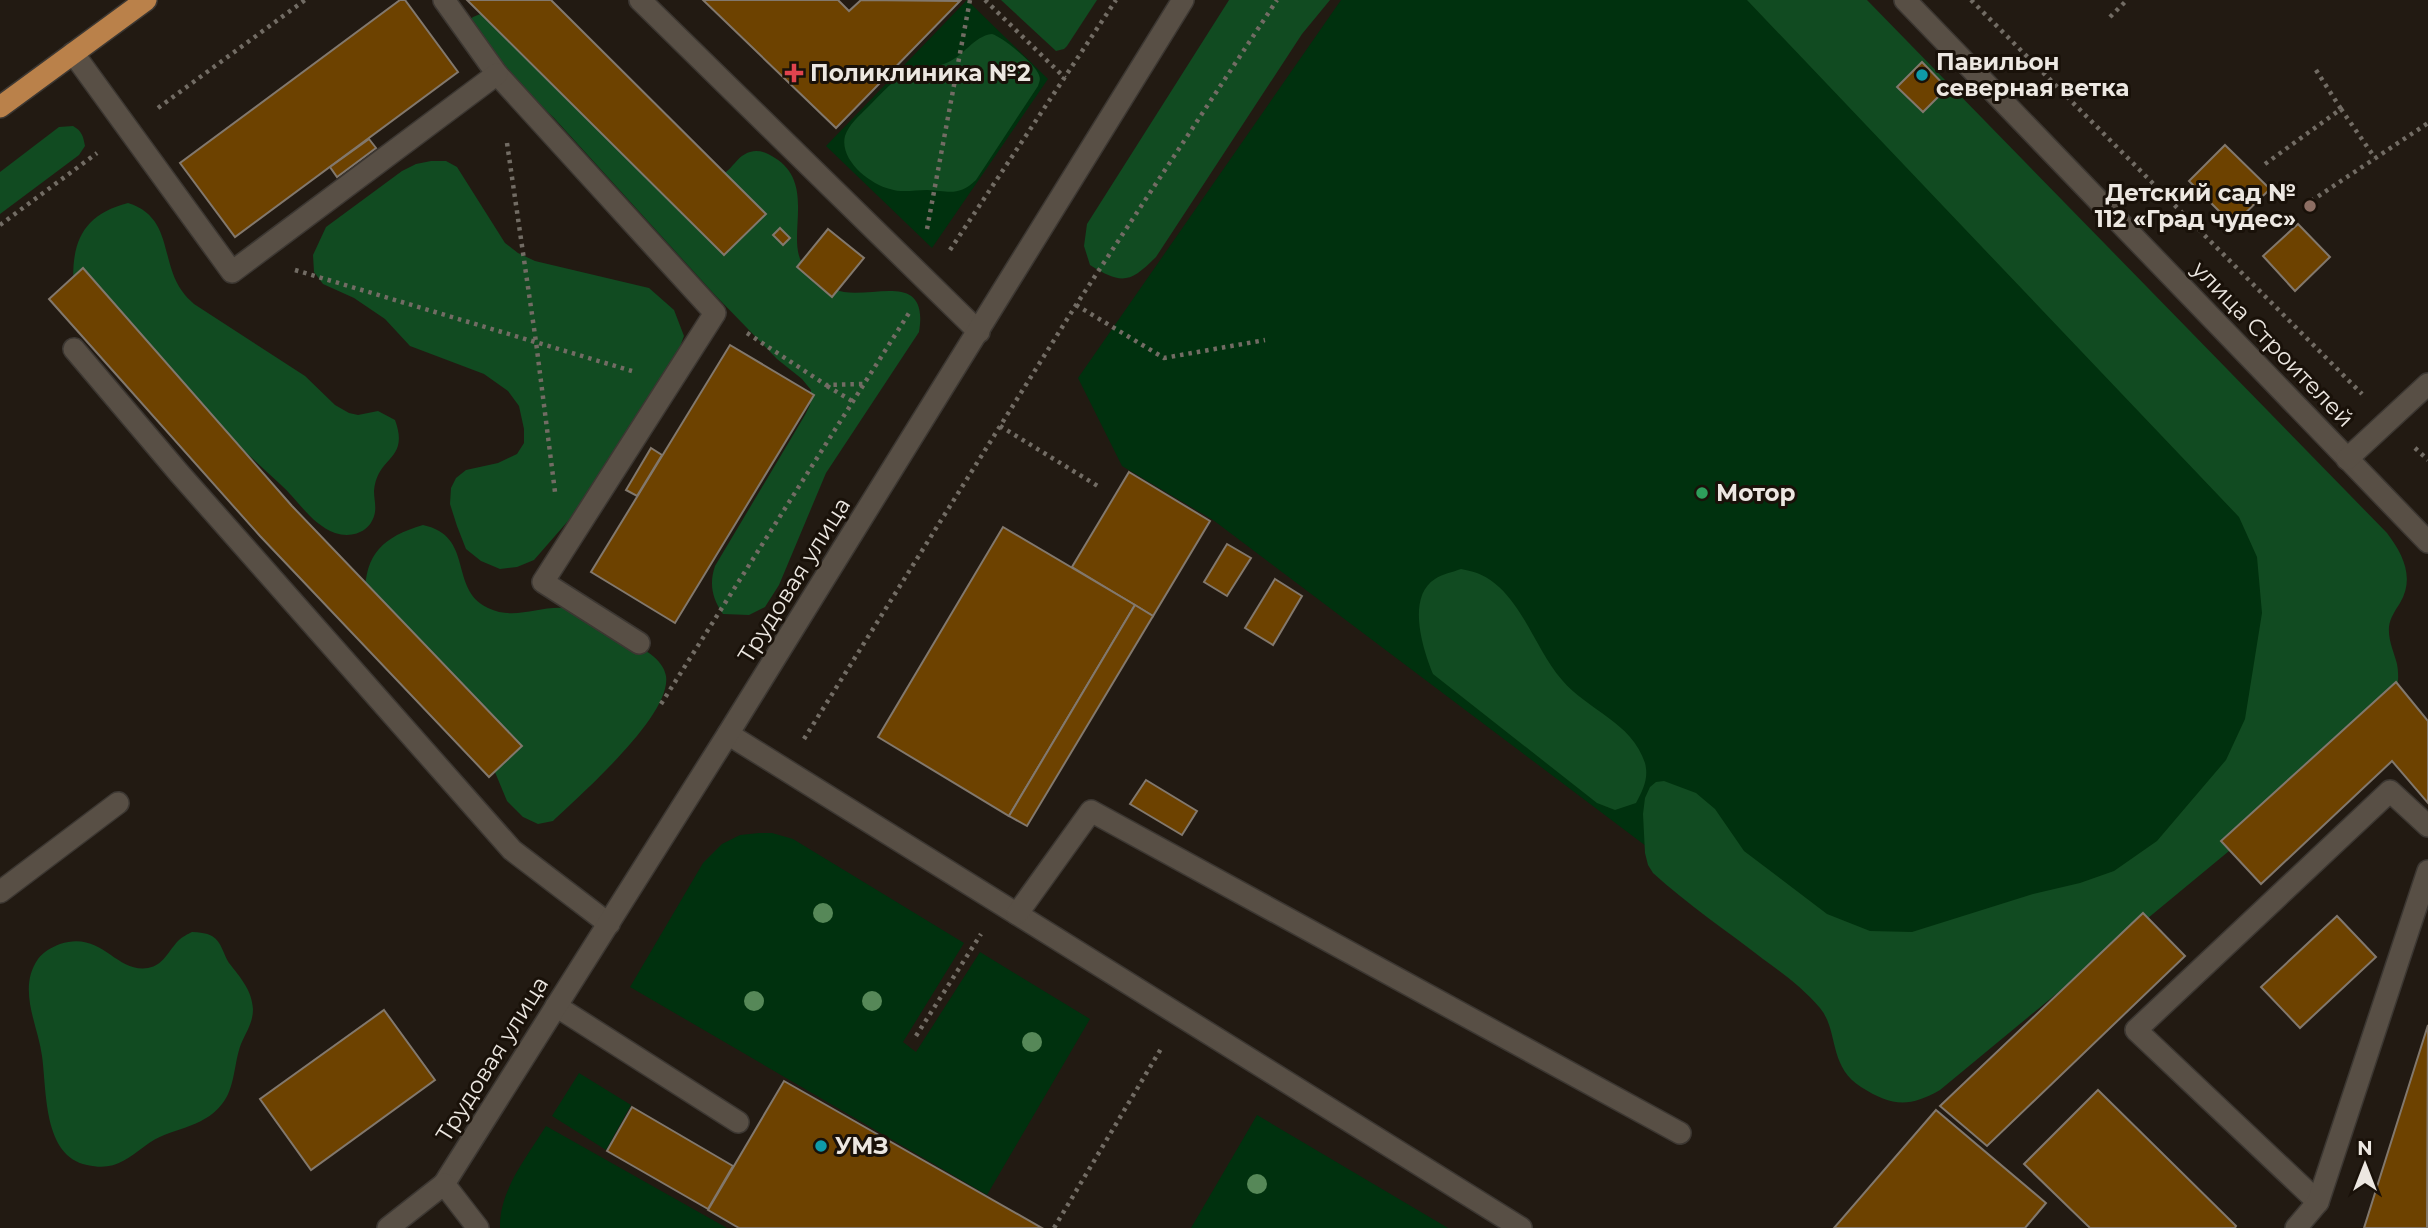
<svg xmlns="http://www.w3.org/2000/svg" width="2428" height="1228" viewBox="0 0 2428 1228" font-family="Montserrat,sans-serif">
<style>
.green{fill:#00310e}
.forest{fill:#114b21}
.building{fill:#6d4200;stroke:#82786d;stroke-width:2}
.lines{fill:none;stroke-linecap:round;stroke-linejoin:round}
.minor-casing{stroke:#3c3732;stroke-width:24}
.major-casing{stroke:#3c3732;stroke-width:24}
.path{stroke:#726c64;stroke-width:4.5;stroke-dasharray:3.5 5;stroke-linecap:butt}
.minor{stroke:#584f45;stroke-width:21}
.major{stroke:#ba814a;stroke-width:21}
.tree{fill:#568858}
.health-dot{fill:#e0444e;stroke:#191109;stroke-width:2.5}
.culture-dot{fill:#0f9aa8;stroke:#191109;stroke-width:2.5}
.education-dot{fill:#8d6e63;stroke:#191109;stroke-width:2.5}
.leisure-dot{fill:#2e9e5b;stroke:#191109;stroke-width:2.5}
.labels{text-anchor:middle;stroke-width:6;stroke-linejoin:round;paint-order:stroke}
.poi-label{font-size:23px;font-weight:bold;fill:#ece7e1;stroke:#191109;text-anchor:start}
.street-label{font-size:23px;fill:#ece7e1;stroke:#191109}
</style>
<rect width="100%" height="100%" fill="#221a12"/>
<g class="green">
<polygon points="967,0 1048,79 932,248 826,146"/>
<polygon points="1341,0 1754,0 2327,586 2323,691 2146,868 1861,1008 1213,520 1122,466 1078,378"/>
<polygon points="759,833 772,833 793,839 964,943 903,1042 916,1052 980,952 1090,1019 987,1195 630,987 703,863 722,844 740,835"/>
<polygon points="579,1073 631,1105 606,1150 552,1116"/>
<polygon points="1257,1115 1448,1228 1191,1228"/>
<path d="M 546,1126 L 727,1228 L 500,1228 C 499,1190 527,1157 546,1126 Z"/>
</g>
<g class="forest">
<polygon points="1001,0 1097,0 1067,46 1064,49 1056,51"/>
<path d="M 1229,0 L 1330,0 L 1302,34 L 1156,257 C 1130,283 1122,285 1090,265 L 1084,246 L 1087,224 Z"/>
<path d="M 1747,0 L 1867,0 L 2387,533 C 2403,554 2415,578 2400,603 C 2395,611 2390,618 2389,627 C 2388,641 2394,652 2397,664 C 2403,698 2385,712 2367,737 L 1940,1090 C 1909,1108 1891,1106 1861,1087 C 1828,1066 1839,1031 1820,1008 C 1803,988 1784,974 1763,959 C 1727,931 1687,904 1653,873 L 1648,865 L 1645,853 L 1643,814 L 1645,798 L 1650,787 L 1656,782 L 1664,781 L 1696,793 L 1715,809 L 1744,851 L 1827,914 L 1870,931 L 1912,932 L 2033,894 L 2080,883 L 2114,871 L 2157,841 L 2226,760 L 2245,719 L 2262,613 L 2257,557 L 2239,517 Z"/>
<path d="M 495,8 L 721,175 C 733,170 736,156 750,152 C 759,149 767,153 775,158 C 820,186 780,247 808,270 C 819,279 829,290 844,292 C 877,297 929,272 919,332 L 826,473 L 779,585 L 765,607 L 749,615 L 723,614 C 712,598 709,584 715,566 L 805,415 L 810,405 L 811,390 L 802,379 L 777,359 L 714,294 L 554,118 L 515,81 L 476,58 L 465,49 L 462,35 L 466,23 L 473,17 Z"/>
<path d="M 992,34 C 1003,37 1036,65 1039,75 C 1041,80 1039,82 1038,86 L 976,180 C 958,197 949,191 927,190 C 914,190 902,193 890,189 C 870,184 839,160 845,136 C 849,124 859,116 868,107 C 881,94 895,77 913,70 C 923,67 934,68 944,64 C 964,57 973,36 992,34 Z"/>
<path d="M 73,126 C 82,131 83,136 85,146 L 79,155 L 0,214 L 0,172 L 59,127 Z"/>
<polygon points="431,161 446,161 457,167 505,243 518,253 535,261 649,288 674,310 684,336 673,365 575,513 534,560 517,567 500,569 481,561 466,549 457,526 450,504 451,488 456,478 466,470 498,463 517,454 524,443 524,429 519,406 508,391 484,374 410,346 385,319 354,298 323,284 314,272 313,255 326,227 402,171 416,164"/>
<path d="M 128,203 C 173,217 160,261 182,291 C 185,296 190,300 194,304 L 305,376 L 335,405 L 349,413 L 358,415 L 378,411 L 395,420 C 410,461 377,455 374,491 C 374,498 376,505 375,512 C 372,531 353,539 335,533 C 311,524 298,500 280,484 C 211,420 142,356 74,291 C 70,245 81,215 128,203 Z"/>
<path d="M 423,525 C 475,536 448,589 488,608 C 517,622 542,603 572,609 C 592,612 611,629 628,640 C 641,648 663,658 666,676 C 672,715 581,794 553,821 L 538,824 L 523,817 L 507,801 L 487,753 L 365,598 C 364,555 382,537 423,525 Z"/>
<path d="M 1461,569 C 1477,572 1487,576 1499,587 C 1526,612 1538,652 1562,680 C 1587,710 1632,722 1645,763 C 1649,778 1643,790 1636,803 L 1615,810 L 1597,803 L 1433,674 C 1423,650 1406,597 1435,579 C 1442,574 1453,572 1461,569 Z"/>
<path d="M 192,932 C 199,932 206,933 212,936 C 222,942 223,954 229,963 C 240,977 252,990 253,1009 C 253,1023 246,1032 241,1044 C 234,1062 235,1089 222,1104 C 202,1130 169,1127 145,1146 C 125,1161 113,1171 87,1165 C 43,1156 47,1092 42,1056 C 38,1025 17,989 38,959 C 43,952 52,947 60,944 C 102,930 115,973 148,968 C 164,965 168,951 179,940 C 182,937 188,934 192,932 Z"/>
</g>
<g class="building">
<polygon points="400,0 405,0 458,72 235,237 180,163"/>
<polygon points="467,0 551,0 766,214 724,255"/>
<polygon points="703,0 838,0 849,11 861,0 960,1 836,128"/>
<polygon points="1922,62 1947,88 1923,112 1897,87"/>
<polygon points="369,139 376,148 337,177 330,167"/>
<polygon points="2225,145 2270,189 2233,225 2189,181"/>
<polygon points="2298,224 2330,257 2295,291 2263,256"/>
<polygon points="780,228 790,238 783,245 773,235"/>
<polygon points="828,229 864,258 832,297 797,267"/>
<polygon points="83,268 292,506 522,746 489,777 260,536 49,299"/>
<polygon points="730,345 814,395 675,623 591,572"/>
<polygon points="651,448 662,455 637,496 626,490"/>
<polygon points="1129,472 1210,521 1153,616 1072,567"/>
<polygon points="1003,527 1135,605 1009,816 878,737"/>
<polygon points="1227,544 1251,558 1227,596 1204,582"/>
<polygon points="1275,579 1302,596 1273,645 1245,628"/>
<polygon points="1135,605 1153,616 1027,826 1009,816"/>
<polygon points="2396,682 2428,721 2428,803 2392,761 2261,884 2221,841"/>
<polygon points="1146,780 1197,811 1182,835 1130,804"/>
<polygon points="2143,913 2185,956 1987,1146 1940,1106"/>
<polygon points="2337,916 2376,957 2300,1028 2261,987"/>
<polygon points="384,1010 435,1080 311,1170 260,1099"/>
<polygon points="2428,1025 2427,1228 2364,1228"/>
<polygon points="784,1081 1042,1228 739,1228 708,1210"/>
<polygon points="2098,1090 2236,1226 2235,1228 2090,1228 2024,1164"/>
<polygon points="632,1107 733,1166 708,1209 607,1151"/>
<polygon points="1936,1110 2046,1203 2025,1228 1834,1228"/>
</g>
<g class="lines">
<defs>
<g id="minor">
<polyline points="444,0 497,74 715,313 543,582 639,643"/>
<polyline points="640,0 979,332"/>
<polyline points="1905,0 2428,542"/>
<polyline points="73,53 232,272 497,74"/>
<polyline points="74,349 179,473 512,850 609,924"/>
<polyline points="2347,459 2428,384"/>
<polyline points="728,734 1521,1228"/>
<polyline points="0,892 118,803"/>
<polyline points="1017,914 1091,811 1680,1133"/>
<polyline points="556,1006 738,1122"/>
<polyline points="444,1184 728,734 1183,0"/>
<polyline points="2318,1202 2136,1030 2390,791 2428,826"/>
<polyline points="388,1228 444,1184 478,1228"/>
<polyline points="2296,1228 2318,1202 2428,871"/>
</g>
<polyline id="major" points="0,107 146,0"/>
</defs>
<use href="#minor" class="minor-casing"/>
<use href="#major" class="major-casing"/>
<g class="path">
<polyline points="985,0 1065,78"/>
<polyline points="1971,0 2362,394"/>
<polyline points="2110,17 2127,0"/>
<polyline points="2316,70 2341,109"/>
<polyline points="158,108 305,0"/>
<polyline points="507,143 536,342 555,492"/>
<polyline points="2265,164 2341,109 2375,158"/>
<polyline points="2311,201 2428,123"/>
<polyline points="0,225 97,153"/>
<polyline points="927,229 970,0"/>
<polyline points="950,250 1116,0"/>
<polyline points="295,270 632,371"/>
<polyline points="1076,305 1164,358 1265,340"/>
<polyline points="747,333 826,385 863,384"/>
<polyline points="827,386 852,401"/>
<polyline points="1000,426 1101,488"/>
<polyline points="2415,448 2428,460"/>
<polyline points="661,704 909,313"/>
<polyline points="804,739 1076,305 1277,0"/>
<polyline points="916,1036 981,934"/>
<polyline points="1054,1228 1162,1047"/>
</g>
<use href="#minor" class="minor"/>
<use href="#major" class="major"/>
</g>
<g class="tree">
<circle cx="823" cy="913" r="10"/>
<circle cx="754" cy="1001" r="10"/>
<circle cx="872" cy="1001" r="10"/>
<circle cx="1032" cy="1042" r="10"/>
<circle cx="1257" cy="1184" r="10"/>
</g>
<path class="health-dot" d="M790.5 62.5h7v7h7v7h-7v7h-7v-7h-7v-7h7z"/>
<g class="culture-dot">
<circle cx="1922" cy="75" r="7"/>
<circle cx="821" cy="1146" r="7"/>
</g>
<circle class="education-dot" cx="2310" cy="206" r="7"/>
<circle class="leisure-dot" cx="1702" cy="493" r="7"/>
<g class="labels">
<g class="poi-label">
<text x="1936" y="70">Павильон<tspan x="1936" dy="26">северная ветка</tspan></text>
<text x="810" y="81">Поликлиника №2</text>
<text x="2296" y="201" text-anchor="end">Детский сад №<tspan x="2296" dy="26">112 «Град чудес»</tspan></text>
<text x="1716" y="501">Мотор</text>
<text x="835" y="1154">УМЗ</text>
</g>
<g class="street-label">
<text transform="translate(2273 344) rotate(46)" y="8">улица Строителей</text>
<text transform="translate(794 580) rotate(-58)" y="8">Трудовая улица</text>
<text transform="translate(492 1059) rotate(-58)" y="8">Трудовая улица</text>
</g>
</g>
<g transform="translate(2365 1165)" stroke="#191109" stroke-width="5" paint-order="stroke">
<path d="M0-5L12 26L0 18L-12 26Z" fill="#ece7e1"/>
<text y="-10" font-size="19" font-weight="bold" text-anchor="middle" fill="#ece7e1">N</text>
</g>
</svg>
